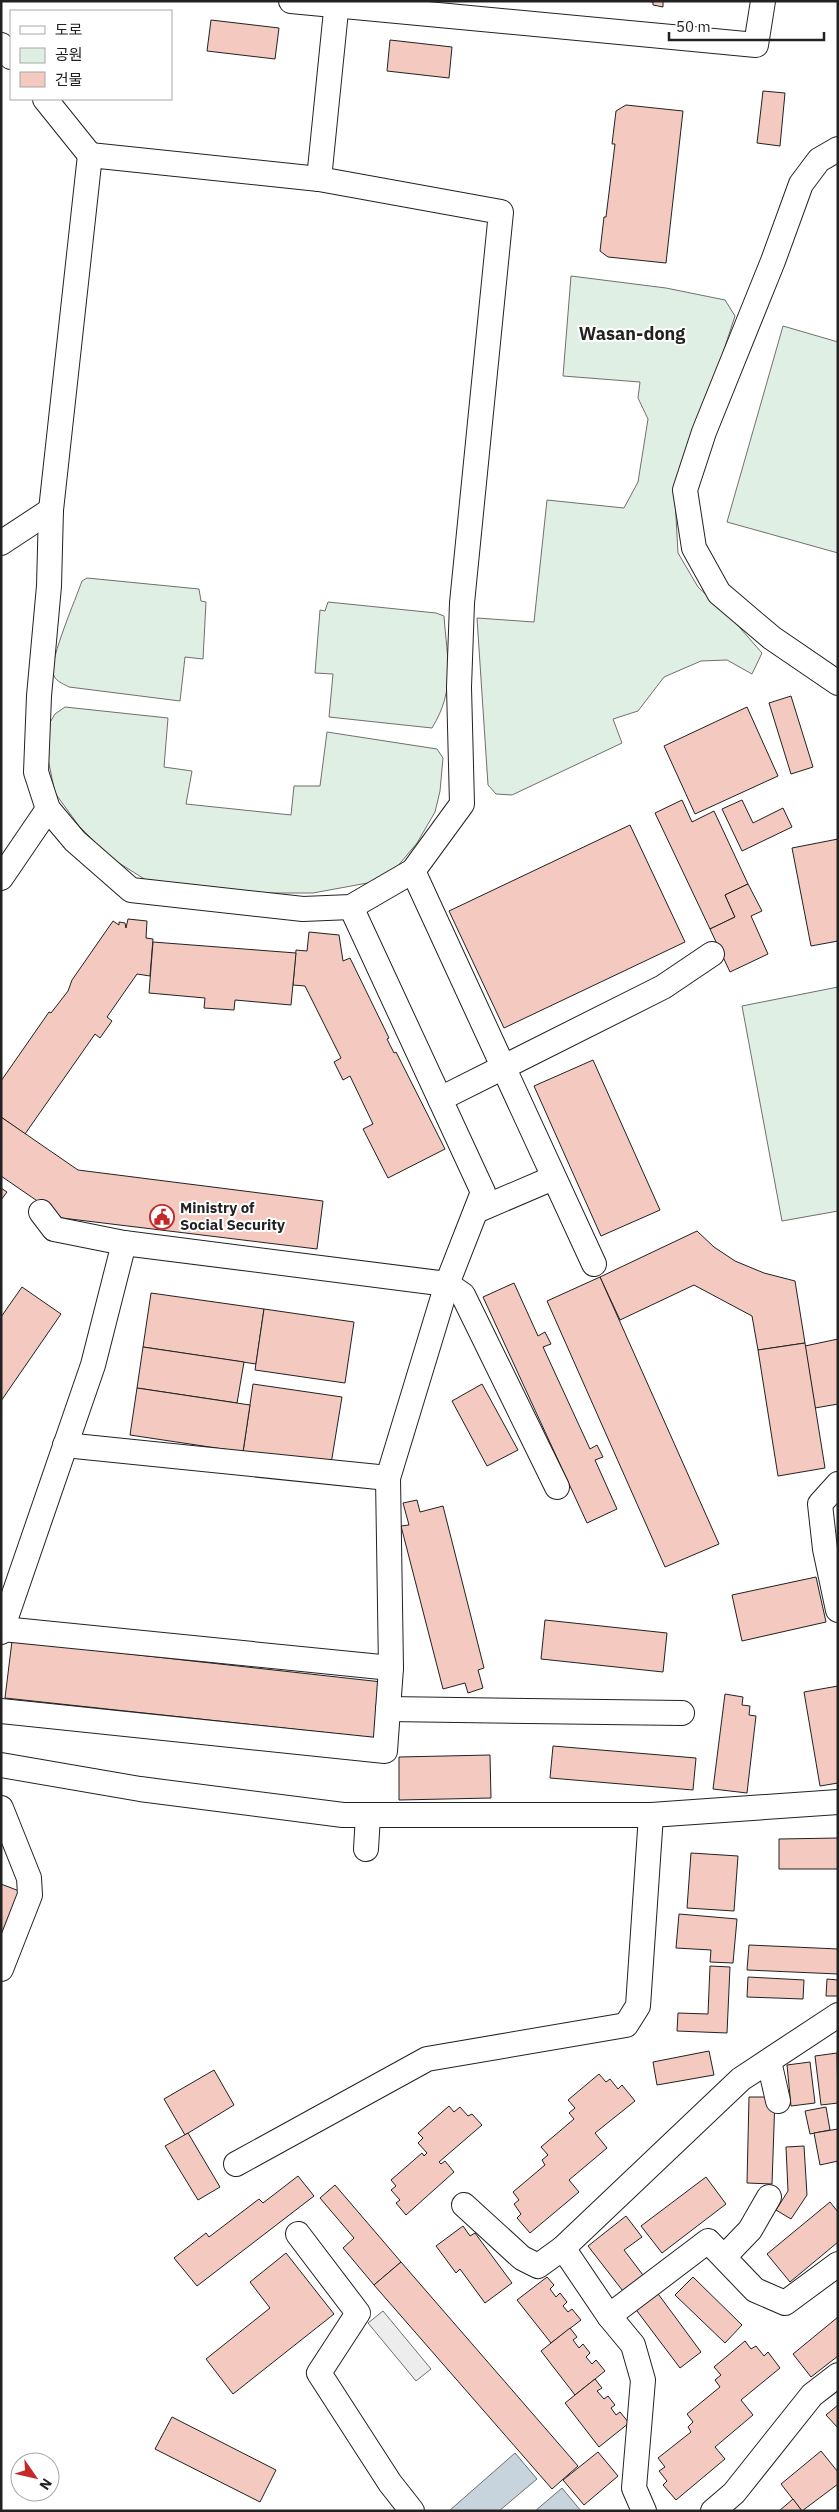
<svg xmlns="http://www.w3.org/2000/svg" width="839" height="2512" viewBox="0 0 839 2512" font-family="'IBM Plex Sans','Noto Sans KR',sans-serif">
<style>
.green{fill:#e0efe3;stroke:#6f6f6f}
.parking{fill:#ededed;stroke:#6f6f6f}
.water{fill:#c7d3dd;stroke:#6f6f6f}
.building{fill:#f3c9c0;stroke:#222}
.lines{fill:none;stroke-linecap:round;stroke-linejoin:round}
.minor-casing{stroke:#222;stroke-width:26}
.minor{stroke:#fff;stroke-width:24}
.labels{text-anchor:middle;stroke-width:4;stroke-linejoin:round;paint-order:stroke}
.poi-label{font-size:15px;font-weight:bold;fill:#222;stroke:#fff;text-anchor:start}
.quarter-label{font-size:18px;font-weight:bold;fill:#222;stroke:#fff}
</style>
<rect width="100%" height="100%" fill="#fff"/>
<g class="green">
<polygon points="571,276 666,288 725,300 735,316 675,499 678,553 698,587 734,621 762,653 752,674 727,660 701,661 664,677 638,711 613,719 622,743 512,795 496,794 488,785 477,618 534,622 547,500 624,508 638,482 648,419 638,398 640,382 563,376"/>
<polygon points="783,326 838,342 838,553 727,522"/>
<path d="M 87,578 L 199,589 L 201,601 L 206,602 L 203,659 L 185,657 L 180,701 L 69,687 C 62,683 54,681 53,672 C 50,659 76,598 82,581 Z"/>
<path d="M 328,602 L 436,613 L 444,616 C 447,660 456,689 432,728 L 329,717 L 333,674 L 315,673 L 320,610 L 325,611 Z"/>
<polygon points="65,707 168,718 164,767 192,771 186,804 291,815 294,786 320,786 327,732 437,749 443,758 440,791 435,812 417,843 397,867 373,882 313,893 224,893 146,880 111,858 79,826 55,793 47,754 49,724 55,714"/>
<polygon points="838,987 838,1211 782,1221 742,1006"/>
</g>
<polygon class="parking" points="383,2311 431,2369 416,2381 368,2323"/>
<g class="water">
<polygon points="515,2453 537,2479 499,2511 449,2511"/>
<polygon points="562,2488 581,2511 535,2511"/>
</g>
<g class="building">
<polygon points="645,1 663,1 663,7 653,5 653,2"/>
<polygon points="211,20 279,28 275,59 207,51"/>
<polygon points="390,40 452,47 449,78 387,71"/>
<polygon points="763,91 785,93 780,146 757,143"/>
<polygon points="626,105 683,111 666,263 608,257 600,251 604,217 606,217 615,144 612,144 616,111"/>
<polygon points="791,696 813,767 791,774 769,703"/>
<polygon points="747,707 778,776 695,814 664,746"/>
<polygon points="682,800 692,822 714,811 748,884 725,895 735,917 710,929 655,813"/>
<polygon points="742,800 753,823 783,808 792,827 742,851 722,809"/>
<polygon points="630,825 685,942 504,1028 449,911"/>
<polygon points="838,839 838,941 811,946 792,848"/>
<polygon points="748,884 762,911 751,916 768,954 730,972 710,929 735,917 725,895"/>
<polygon points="128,919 147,921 146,938 153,939 150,976 137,974 107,1017 112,1021 100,1038 95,1034 25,1134 1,1117 1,1081 49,1012 51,1013 68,991 72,980 113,921 119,925 119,922 125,923 126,928"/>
<polygon points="309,932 339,935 343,961 350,958 389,1038 387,1039 394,1053 396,1052 445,1149 388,1178 363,1129 373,1124 350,1076 343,1080 334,1062 341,1058 305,986 293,985 296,950 307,951"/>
<polygon points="153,942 296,953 291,1005 235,1000 234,1010 204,1008 205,998 149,993"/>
<polygon points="593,1060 660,1210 601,1236 534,1086"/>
<polygon points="1,1117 78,1170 323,1201 317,1249 62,1218 1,1176"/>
<polygon points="1,1188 7,1192 1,1200"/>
<polygon points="697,1231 714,1247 735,1261 764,1273 795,1281 805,1343 758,1350 752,1316 694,1285 620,1320 600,1277"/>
<polygon points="600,1277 719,1544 665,1567 547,1301"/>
<polygon points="514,1283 538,1336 545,1332 551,1344 543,1347 590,1449 597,1445 603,1457 595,1460 617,1509 587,1523 483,1297"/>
<polygon points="22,1287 61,1314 1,1401 1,1317"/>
<polygon points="151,1293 264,1309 256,1364 143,1347"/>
<polygon points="264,1309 354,1322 345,1383 255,1370"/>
<polygon points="838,1339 838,1404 815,1408 805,1346"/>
<polygon points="805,1343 825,1468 778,1476 758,1350"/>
<polygon points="143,1347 244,1362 237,1403 137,1388"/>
<polygon points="253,1384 342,1397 331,1464 243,1452"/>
<polygon points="482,1384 518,1450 487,1466 452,1401"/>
<polygon points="137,1388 250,1405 243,1452 130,1435"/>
<polygon points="417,1500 420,1512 443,1506 484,1668 478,1670 483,1688 468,1693 465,1683 443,1689 401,1526 409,1525 403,1503"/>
<polygon points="816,1577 826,1622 742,1641 732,1595"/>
<polygon points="545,1620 667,1633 663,1672 541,1659"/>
<polygon points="12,1641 382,1682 376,1738 5,1698"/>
<polygon points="838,1686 838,1783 820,1786 804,1692"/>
<polygon points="725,1694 743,1697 742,1705 750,1706 749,1715 756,1716 747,1793 713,1789"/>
<polygon points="553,1746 696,1758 693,1790 550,1778"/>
<polygon points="490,1755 491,1798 399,1800 399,1757"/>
<polygon points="838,1838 838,1869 779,1869 779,1839"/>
<polygon points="691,1853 738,1856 734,1911 687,1908"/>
<polygon points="1,1884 27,1894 1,1958"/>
<polygon points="679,1914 737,1919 733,1963 710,1962 711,1950 676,1948"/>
<polygon points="749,1945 838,1949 838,1974 747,1970"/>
<polygon points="710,1966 730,1967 727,2033 677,2031 678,2013 708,2014"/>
<polygon points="748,1977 804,1980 803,1999 747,1997"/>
<polygon points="827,1979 838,1980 838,1996 826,1996"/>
<polygon points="709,2051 714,2075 657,2085 653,2062"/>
<polygon points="837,2053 838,2103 821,2105 815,2056"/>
<polygon points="810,2062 815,2103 791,2106 787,2065"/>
<polygon points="214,2070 234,2105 185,2135 164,2099"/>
<polygon points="599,2074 606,2082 610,2079 618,2089 622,2085 635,2101 595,2133 607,2148 569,2180 579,2192 530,2233 517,2218 521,2214 514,2204 519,2200 513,2192 545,2165 542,2160 548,2155 541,2147 574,2119 569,2113 575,2108 568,2100"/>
<polygon points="749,2097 775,2097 772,2184 747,2183"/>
<polygon points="449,2106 454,2112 460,2107 468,2116 472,2114 482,2125 439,2162 441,2164 445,2161 454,2172 406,2215 396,2203 400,2200 391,2190 396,2186 391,2180 422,2153 424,2156 427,2153 418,2143 423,2138 418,2133"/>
<polygon points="826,2107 830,2130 810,2134 805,2111"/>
<polygon points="838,2129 838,2161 820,2165 814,2133"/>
<polygon points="188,2133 220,2187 198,2200 165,2146"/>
<polygon points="804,2146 807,2195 791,2219 776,2210 788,2191 786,2147"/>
<polygon points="298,2176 314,2196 197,2286 174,2258 206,2233 209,2237 259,2199 263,2203"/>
<polygon points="706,2177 726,2204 662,2253 641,2226"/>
<polygon points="335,2185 401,2262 374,2285 343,2248 354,2238 320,2198"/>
<polygon points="830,2202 838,2212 838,2242 790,2282 767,2254"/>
<polygon points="626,2216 642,2237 624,2250 646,2279 626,2295 588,2246"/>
<polygon points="463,2226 470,2236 475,2233 512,2283 485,2303 460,2269 456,2273 436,2246"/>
<polygon points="286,2253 334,2314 233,2394 206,2359 270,2308 250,2282"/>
<polygon points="401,2262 578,2466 552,2489 374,2285"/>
<polygon points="547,2277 554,2285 550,2289 556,2297 560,2293 567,2302 563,2306 568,2312 572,2309 581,2320 551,2343 517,2300"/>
<polygon points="693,2277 742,2325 725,2343 675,2295"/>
<polygon points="656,2291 701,2352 680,2368 634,2307"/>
<polygon points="838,2317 838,2356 811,2377 793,2354"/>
<polygon points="570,2328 577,2337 573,2340 579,2348 583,2344 590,2353 586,2357 592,2364 596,2360 605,2371 575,2395 541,2351"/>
<polygon points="745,2341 751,2349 756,2346 764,2356 768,2352 780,2368 741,2400 753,2415 715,2447 725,2459 676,2500 663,2485 667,2481 659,2471 665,2467 658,2458 691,2432 688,2427 693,2422 687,2414 720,2387 715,2380 721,2375 714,2367"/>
<polygon points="595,2379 602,2388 597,2391 604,2399 608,2396 615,2405 611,2408 616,2415 620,2412 629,2423 599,2447 565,2403"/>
<polygon points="838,2405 838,2428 826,2415"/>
<polygon points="172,2417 276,2470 260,2502 155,2449"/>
<polygon points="821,2451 838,2472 838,2484 802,2511 781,2484"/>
<polygon points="598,2452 618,2476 584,2505 563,2480"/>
<polygon points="793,2499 802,2511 779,2511"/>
</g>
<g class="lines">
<defs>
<g id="minor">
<polyline points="291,1 756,45 763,1"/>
<polyline points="1,45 11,57"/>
<polyline points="45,99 90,155"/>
<polyline points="838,149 819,160 801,184 773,261 704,432 685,490 694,548 719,593 772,638 838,683"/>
<polygon points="90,155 319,179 501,212 462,603 459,687 462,804 413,871 351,907 303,909 131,890 75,841 48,809 36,772 39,696 49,586 51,510"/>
<polyline points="319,179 337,1"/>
<polyline points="1,543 51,510"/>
<polyline points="413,871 594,1264"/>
<polyline points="1,878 48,809"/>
<polyline points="440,1099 663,987 712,954"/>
<polyline points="476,1211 553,1178"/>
<polyline points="41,1212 54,1229 124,1243 447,1284 463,1295 557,1487"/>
<polyline points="65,1445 388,1478"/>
<polyline points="838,1484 820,1504 825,1549 838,1610"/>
<polyline points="3,1629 391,1668"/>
<polyline points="1,1632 93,1365 124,1243"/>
<polyline points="388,1709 682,1713"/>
<polyline points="1,1711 385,1751 391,1668 388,1478 447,1284 483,1192 351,907"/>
<polyline points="1,1765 140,1789 343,1815 651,1815 838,1802"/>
<polyline points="1,1808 29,1878 30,1895 1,1969"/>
<polyline points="366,1849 368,1815"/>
<polyline points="769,2061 778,2101"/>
<polyline points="236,2164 427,2059 626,2025 638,2006 651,1815"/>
<polyline points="464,2205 522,2258 538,2266 563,2248 741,2079 838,2015"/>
<polyline points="298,2234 358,2313 319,2373 390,2483 412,2511"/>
<polyline points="563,2248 609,2316 633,2345 643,2380 634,2488 644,2511"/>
<polyline points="724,2257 750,2230 769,2197"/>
<polyline points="609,2316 708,2241 755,2290 785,2303 838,2264"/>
<polyline points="713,2511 734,2493 812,2395 838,2375"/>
</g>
</defs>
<use href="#minor" class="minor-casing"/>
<use href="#minor" class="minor"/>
</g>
<defs>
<symbol id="civic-ring" viewBox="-11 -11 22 22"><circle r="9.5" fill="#fff" stroke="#c62828" stroke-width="1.5"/><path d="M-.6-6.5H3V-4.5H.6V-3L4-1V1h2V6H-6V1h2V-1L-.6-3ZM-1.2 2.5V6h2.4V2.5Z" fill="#c62828"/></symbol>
</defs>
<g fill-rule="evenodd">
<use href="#civic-ring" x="148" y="1203" width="28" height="28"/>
</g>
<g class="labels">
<g class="poi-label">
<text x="180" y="1213">Ministry of<tspan x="180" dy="17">Social Security</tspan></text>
</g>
<g class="quarter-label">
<text x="632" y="340">Wasan-dong</text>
</g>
</g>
<rect width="839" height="2512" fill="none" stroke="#222222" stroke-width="5"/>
<rect x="10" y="10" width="162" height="90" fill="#ffffff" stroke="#a7a7a7"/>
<rect x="20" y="26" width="25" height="8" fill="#ffffff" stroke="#a7a7a7"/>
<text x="55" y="35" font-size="15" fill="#222222">도로</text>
<rect x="20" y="48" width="25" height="15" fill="#e0efe3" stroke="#a7a7a7"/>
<text x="55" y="60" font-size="15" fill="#222222">공원</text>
<rect x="20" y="72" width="25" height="15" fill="#f3c9c0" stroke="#a7a7a7"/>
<text x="55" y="85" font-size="15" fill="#222222">건물</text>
<g transform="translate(35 2477) rotate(124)"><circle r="24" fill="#ffffff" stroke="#a7a7a7"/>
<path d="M0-4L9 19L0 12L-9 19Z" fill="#c62828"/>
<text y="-8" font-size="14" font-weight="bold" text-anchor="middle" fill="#222222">N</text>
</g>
<path d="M669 32v8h155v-8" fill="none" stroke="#222222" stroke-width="2.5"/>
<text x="676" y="32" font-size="15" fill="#222222" stroke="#ffffff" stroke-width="4" paint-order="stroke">50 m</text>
</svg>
